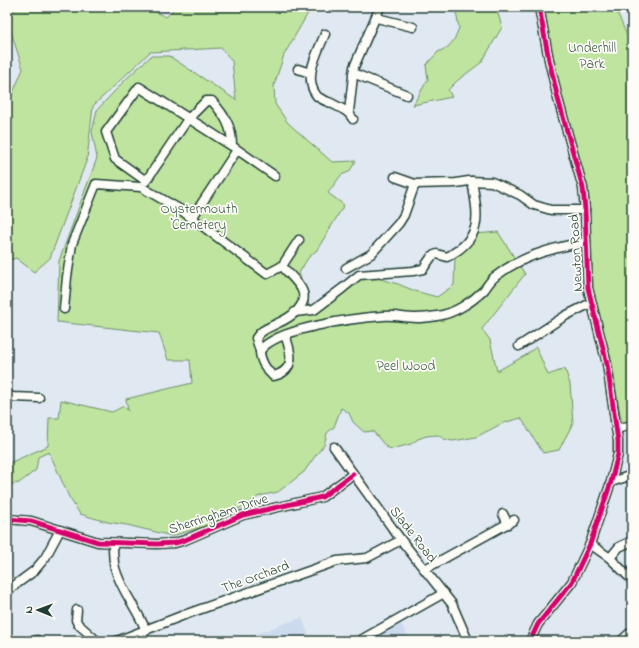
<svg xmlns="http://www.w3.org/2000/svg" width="639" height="648" viewBox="0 0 639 648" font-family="'Indie Flower',sans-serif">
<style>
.built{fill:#ccdaed}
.green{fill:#bee49f;stroke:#6e906a}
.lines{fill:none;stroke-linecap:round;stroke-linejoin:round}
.minor-casing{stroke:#1f3d34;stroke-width:11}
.minor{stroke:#fdfcf7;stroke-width:8}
.cycleway-casing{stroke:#fdfcf7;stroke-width:8}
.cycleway{stroke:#d6006c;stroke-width:5}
.labels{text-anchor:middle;stroke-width:3.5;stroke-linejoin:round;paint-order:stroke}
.park-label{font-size:14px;fill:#3f5e49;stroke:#fdfcf7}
.street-label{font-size:14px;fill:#1f3d34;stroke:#fdfcf7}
</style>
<rect width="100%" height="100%" fill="#e0e8f1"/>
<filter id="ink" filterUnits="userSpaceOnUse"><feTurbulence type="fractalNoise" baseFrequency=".025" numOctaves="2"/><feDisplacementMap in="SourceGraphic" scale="8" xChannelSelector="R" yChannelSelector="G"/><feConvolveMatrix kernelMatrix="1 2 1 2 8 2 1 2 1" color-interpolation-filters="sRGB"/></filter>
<g filter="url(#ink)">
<g class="built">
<polygon points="397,616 410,641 354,641"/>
<polygon points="302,618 311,641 238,641 288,622"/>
</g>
<g class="green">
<polygon points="16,7 145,7 166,17 176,7 337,7 308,13 284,55 274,85 275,104 288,123 332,162 356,161 349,172 341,175 328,193 344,205 317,250 308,258 299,273 307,294 309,307 361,279 373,277 398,284 415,291 437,297 454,285 455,255 475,234 498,232 525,274 482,329 490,340 497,371 526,355 536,347 548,375 565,369 570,384 573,423 559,450 543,453 521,418 503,423 476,437 453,441 444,439 438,435 426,436 418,439 411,444 392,449 386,447 373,431 364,432 353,422 349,413 341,408 334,427 327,433 324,445 313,459 304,472 278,492 259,496 253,501 209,525 172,536 127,525 107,522 80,514 69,497 49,452 38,457 36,470 19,483 7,485 7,464 48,446 49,418 59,418 61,400 112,412 124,406 128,411 126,399 192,383 190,360 168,360 159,333 57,322 59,261 97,158 92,132 97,110 127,78 151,56 169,56 236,100 232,61 221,48 150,52 93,106 87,159 50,258 34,272 16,258 7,261 7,107 23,69 7,20"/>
<polygon points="455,7 496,7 502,27 482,62 458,80 448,90 452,97 413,105 428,79 426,65 438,52 448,47 454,40 459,28"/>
<polygon points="543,7 615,7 632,48 632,421 622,424 607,344 594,302 590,272 587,209 554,69"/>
</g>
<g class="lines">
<defs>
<g id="minor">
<polyline points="377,18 413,27"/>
<path d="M 325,34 C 318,52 302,78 317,96 C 320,99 326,101 331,103 C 340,108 348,110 353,119"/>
<polyline points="298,69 310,73"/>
<polyline points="353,73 407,95"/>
<polyline points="349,112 354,67 380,7"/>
<path d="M 232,146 C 232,126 225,116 212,101 L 206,101 L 188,119 L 146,181 L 115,159 L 106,132 L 139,87 L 232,146 L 275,176"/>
<polyline points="395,177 415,184 456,183 469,181 492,182 520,195 534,205 551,210 585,210"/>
<polyline points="192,218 237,150"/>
<polyline points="346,268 371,254 399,223 404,215 415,184"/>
<polyline points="64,309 67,277 72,244 96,184 141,187 181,210 267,274 282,266 299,240"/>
<path d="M 295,312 L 314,310 L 343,288 L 359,275 L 413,271 L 423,269 L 432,256 L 437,254 L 447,257 C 484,237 478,217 472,181"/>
<path d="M 285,335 C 291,351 297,371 273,376 C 266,370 260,360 260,351 C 275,328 356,318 383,316 C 394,315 405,318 416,318 C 423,318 431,317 437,316 C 454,314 473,301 484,290 C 488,285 491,279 496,276 C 521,256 555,247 586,242"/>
<polyline points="519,346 565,316 591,303"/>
<path d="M 260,351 L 256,338 C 261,330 268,328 276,324 C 290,318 311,305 301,288 C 296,280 288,273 282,266"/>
<polyline points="7,395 13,397 39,398"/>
<polyline points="616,429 632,425"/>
<polyline points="334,447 401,540 452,604 468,641"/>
<polyline points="611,482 632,475"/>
<polyline points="503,514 508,524"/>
<polyline points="7,519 31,521 98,542 157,544 175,543 185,540 243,515 322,497 353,474"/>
<path d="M 113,543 C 113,552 113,560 115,568 C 121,591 138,609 146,631"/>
<polyline points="590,544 610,558 632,580"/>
<polyline points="610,558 619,547 632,541"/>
<polyline points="425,569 514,520"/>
<polyline points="7,591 34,571 45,558 60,530"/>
<polyline points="77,610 76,620 78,624 97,641"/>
<polyline points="36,641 37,640"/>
<polyline points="117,641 184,615 323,566 337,561 367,558 401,540"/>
<polyline points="359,641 444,593"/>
<polyline points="530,641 538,624 572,582 590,544 611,482 618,454 618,441 607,364 588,288 585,210 583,188 558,99 549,60 539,7"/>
<polyline points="621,641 632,631"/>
</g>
</defs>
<use href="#minor" class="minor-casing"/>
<use href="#minor" class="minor"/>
<defs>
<g id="cycleway">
<polyline points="7,519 31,521 98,542 157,544 175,543 185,540 243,515 322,497 353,474"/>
<polyline points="530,641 538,624 572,582 590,544 611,482 618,454 618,441 607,364 588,288 585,210 583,188 558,99 549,60 539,7"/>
</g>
</defs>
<use href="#cycleway" class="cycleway-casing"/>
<use href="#cycleway" class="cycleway"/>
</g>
</g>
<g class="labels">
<g class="park-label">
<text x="592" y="52">Underhill<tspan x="592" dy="16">Park</tspan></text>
<text x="199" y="213">Oystermouth<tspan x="199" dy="16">Cemetery</tspan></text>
<text x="406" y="370">Peel Wood</text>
</g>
<g class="street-label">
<text transform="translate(575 253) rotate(-93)" y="5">Newton Road</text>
<text transform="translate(218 513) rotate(-18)" y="5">Sherringham Drive</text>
<text transform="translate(414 534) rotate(52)" y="5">Slade Road</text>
<text transform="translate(255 576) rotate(-20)" y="5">The Orchard</text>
</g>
</g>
<rect width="639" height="648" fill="none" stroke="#fdfcf7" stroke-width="24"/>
<rect x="12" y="12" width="615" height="624" fill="none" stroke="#1f3d34" stroke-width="1.5" filter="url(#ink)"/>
<g transform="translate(38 610) rotate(271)" stroke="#fdfcf7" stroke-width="3" paint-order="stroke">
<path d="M0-3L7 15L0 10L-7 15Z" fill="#1f3d34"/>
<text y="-6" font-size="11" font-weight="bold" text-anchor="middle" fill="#1f3d34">N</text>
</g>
</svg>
